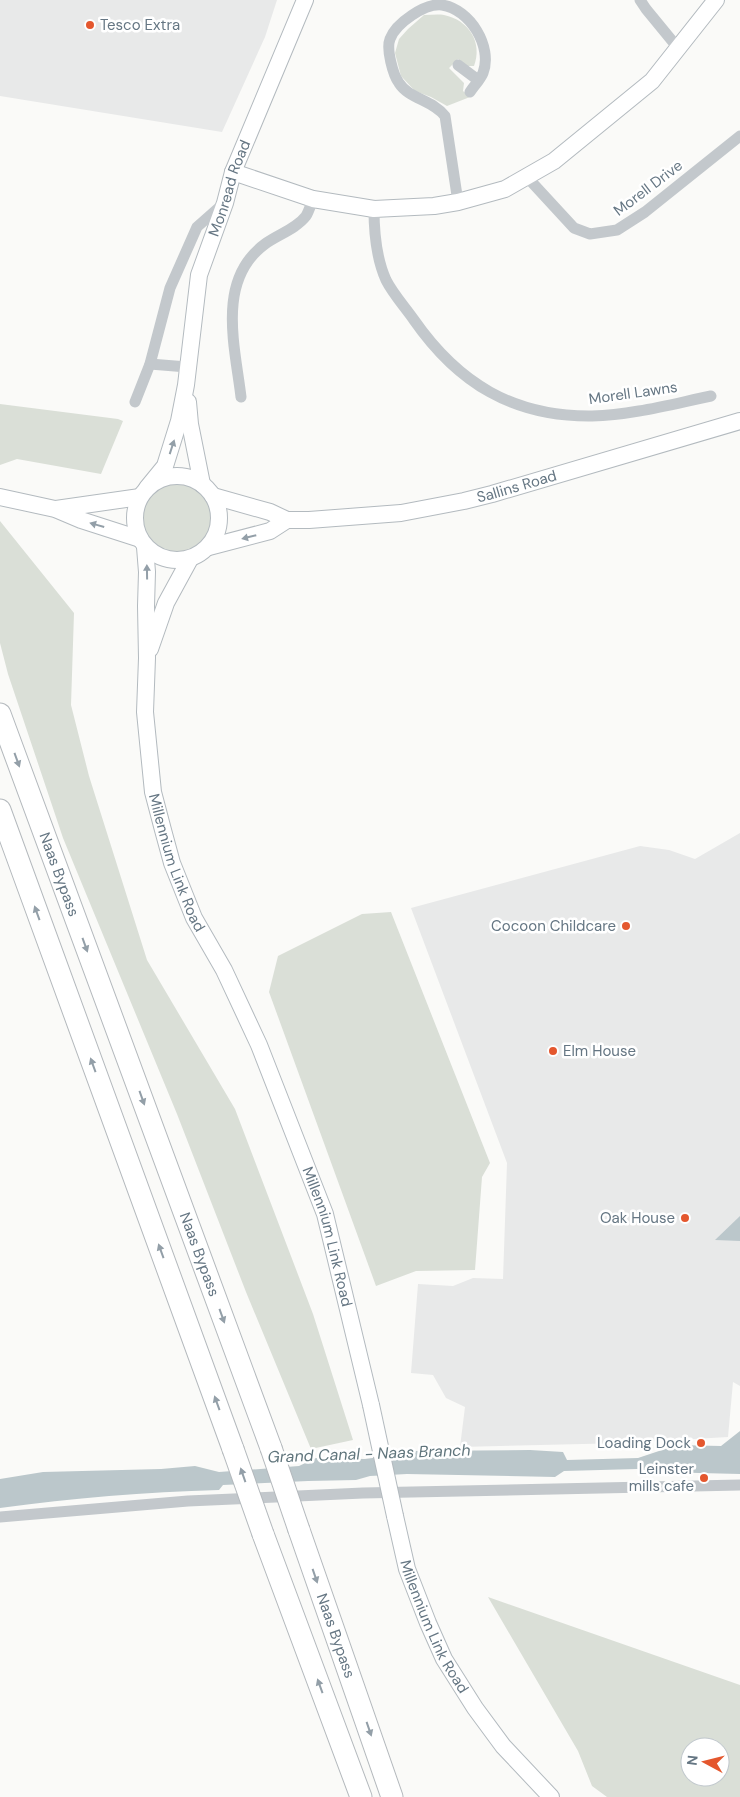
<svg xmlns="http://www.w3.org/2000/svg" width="740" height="1797" viewBox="0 0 740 1797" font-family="'DM Sans',sans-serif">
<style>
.built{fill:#e8e9e9}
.green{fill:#dadfd7;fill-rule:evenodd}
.water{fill:#bbc7cb}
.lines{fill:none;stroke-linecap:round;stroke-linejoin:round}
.secondary-casing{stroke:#b3babf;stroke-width:18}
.highway-casing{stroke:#b4b9bd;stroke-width:23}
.street{stroke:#c3c8cc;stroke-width:11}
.secondary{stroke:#fff;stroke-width:16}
.highway{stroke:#fff;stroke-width:21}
.secondary-bridge-casing{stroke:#b3babf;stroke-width:18;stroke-linecap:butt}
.highway-bridge-casing{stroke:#b4b9bd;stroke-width:23;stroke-linecap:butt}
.secondary-bridge{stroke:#fff;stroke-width:16}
.highway-bridge{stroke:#fff;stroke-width:21}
.oneway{fill:#939fa8}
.poi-dot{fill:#e4572e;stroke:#fff;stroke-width:2}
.labels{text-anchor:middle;stroke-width:5;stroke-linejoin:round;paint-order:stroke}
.poi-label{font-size:15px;fill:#657683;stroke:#fff;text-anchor:end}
.street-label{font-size:15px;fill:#657683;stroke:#fff}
.water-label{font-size:16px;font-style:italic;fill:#60757c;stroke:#fff}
</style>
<rect width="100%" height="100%" fill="#fafaf8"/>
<g class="built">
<polygon points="0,0 277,0 265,37 222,132 0,96"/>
<polygon points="740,833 740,1386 733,1382 728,1437 626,1443 460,1447 465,1407 446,1398 433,1375 411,1373 418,1284 453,1286 473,1278 503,1279 507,1163 411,908 640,846 669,850 695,859"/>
</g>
<g class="green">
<path d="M 424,15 C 431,15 438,14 444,15 C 469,20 483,43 474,66 L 467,66 L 458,59 L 449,68 L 464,83 L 463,91 L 470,97 L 447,106 L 431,97 L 415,91 L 401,76 L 395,53 L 399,39 L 408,29 Z"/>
<polygon points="0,404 118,419 123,421 101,474 17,459 0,465"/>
<circle cx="177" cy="518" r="34"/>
<polygon points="0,521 74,613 71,705 89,776 147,960 235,1109 313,1314 353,1440 311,1449 246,1292 177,1114 63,838 8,674 0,643"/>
<polygon points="391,912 490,1163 482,1177 475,1270 416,1271 376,1286 269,992 278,956 362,914"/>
<path d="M 488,1597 L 740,1685 L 740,1797 L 607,1797 L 592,1786 L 578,1751 ZM 690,1747 L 720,1747 L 720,1777 L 690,1777 Z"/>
</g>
<g class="water">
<polygon points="740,1216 740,1241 715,1240"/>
<path d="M 740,1431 L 740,1474 L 659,1472 L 637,1469 L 564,1471 L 555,1477 L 407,1474 L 370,1476 L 356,1480 L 308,1481 L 223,1485 L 219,1490 C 145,1492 73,1498 0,1508 L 0,1479 L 43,1472 L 161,1469 L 195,1466 L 219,1472 L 299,1466 L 316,1458 L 365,1459 L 403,1454 L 408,1451 L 530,1450 L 563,1452 L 567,1460 L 638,1458 L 677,1445 L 721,1446 Z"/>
</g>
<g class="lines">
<defs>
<g id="secondary">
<polyline points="233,172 313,199 374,209 434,206 458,202 505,189 554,161 652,81 716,0"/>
<polyline points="188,402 190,424 202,484"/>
<circle cx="177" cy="518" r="42"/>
<path id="s1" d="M 147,488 L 165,466 L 179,421 L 186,385 L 199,275 L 225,203 L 233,172 L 305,0"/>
<path id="s2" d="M 213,496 L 270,512 L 287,520 L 309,520 L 401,513 L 464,501 L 492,494 L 740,421"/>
<polyline points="0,497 55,509 81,520 140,539"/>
<polyline points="56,509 140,497"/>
<path id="s3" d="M 145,547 L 147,572 L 146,606 L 147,658 L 145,712 L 153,792 L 163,830 L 172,863 L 194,918 L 224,970 L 259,1045 L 325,1214 L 371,1405"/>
<polyline points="209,547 270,531 287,520"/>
<polyline points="150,649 166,603 190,559"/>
<path id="s4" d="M 395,1516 L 407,1569 L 428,1623 L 444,1659 L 475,1708 L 503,1746 L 551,1797"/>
</g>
<g id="highway">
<path id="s5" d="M 0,714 L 271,1448"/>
<polyline points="0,810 233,1449"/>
<path id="s6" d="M 299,1530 L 392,1797"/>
<polyline points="263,1534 361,1797"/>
</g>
</defs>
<use href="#secondary" class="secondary-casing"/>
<use href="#highway" class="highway-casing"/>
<g class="street">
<polyline points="640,0 646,9 678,48"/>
<polyline points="458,65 478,80"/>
<polyline points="527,177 574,228 590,234 617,230 645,212 740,136"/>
<path d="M 458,202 L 445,116 C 433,100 409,99 399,83 C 393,75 386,49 390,39 C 396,23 425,3 442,5 C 470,9 493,47 483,73 C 480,80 474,86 470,92"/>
<path d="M 374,209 C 374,231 377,260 386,280 C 393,294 405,307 414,320 C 458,383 513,417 592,416 C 632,415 672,404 711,396"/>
<polyline points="150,364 187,367"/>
<path d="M 241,397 C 235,346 216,280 265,244 C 277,235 296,229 306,216 C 309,211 311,204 313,199"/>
<polyline points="135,402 150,364 170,288 197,227 223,204"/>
<polyline points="0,1517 188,1501 363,1493 740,1485"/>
</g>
<use href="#secondary" class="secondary"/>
<use href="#highway" class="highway"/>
<defs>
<polyline id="secondary-bridge" points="371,1405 395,1516"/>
<g id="highway-bridge">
<polyline points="271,1448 299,1530"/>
<polyline points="233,1449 263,1534"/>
</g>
</defs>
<use href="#secondary-bridge" class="secondary-bridge-casing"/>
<use href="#highway-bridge" class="highway-bridge-casing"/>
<use href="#secondary-bridge" class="secondary-bridge"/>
<use href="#highway-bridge" class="highway-bridge"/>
</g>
<defs><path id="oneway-solid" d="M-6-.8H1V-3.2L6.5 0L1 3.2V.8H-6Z" transform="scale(1.25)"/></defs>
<g class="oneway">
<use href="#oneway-solid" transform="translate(172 447) rotate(-72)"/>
<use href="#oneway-solid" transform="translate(97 525) rotate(-164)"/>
<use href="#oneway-solid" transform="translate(249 537) rotate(166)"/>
<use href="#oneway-solid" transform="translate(147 572) rotate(-91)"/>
<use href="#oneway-solid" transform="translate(17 760) rotate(70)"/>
<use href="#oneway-solid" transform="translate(37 913) rotate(-110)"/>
<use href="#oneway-solid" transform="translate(85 945) rotate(70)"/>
<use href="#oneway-solid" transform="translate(93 1065) rotate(-110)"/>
<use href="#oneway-solid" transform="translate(142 1098) rotate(70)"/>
<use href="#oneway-solid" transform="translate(161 1251) rotate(-110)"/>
<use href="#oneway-solid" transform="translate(222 1316) rotate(70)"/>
<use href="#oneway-solid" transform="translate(217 1403) rotate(-110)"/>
<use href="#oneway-solid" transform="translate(243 1475) rotate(-109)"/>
<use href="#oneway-solid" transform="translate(315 1576) rotate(71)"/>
<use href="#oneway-solid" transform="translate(320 1686) rotate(-110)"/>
<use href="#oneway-solid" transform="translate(369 1729) rotate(71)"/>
</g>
<g class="poi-dot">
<circle cx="90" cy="25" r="5"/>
<circle cx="626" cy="926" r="5"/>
<circle cx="553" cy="1051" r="5"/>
<circle cx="685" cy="1218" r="5"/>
<circle cx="701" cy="1443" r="5"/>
<circle cx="704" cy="1478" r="5"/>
</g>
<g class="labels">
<g class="poi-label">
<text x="100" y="30" text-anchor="start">Tesco Extra</text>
<text x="616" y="931">Cocoon Childcare</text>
<text x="563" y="1056" text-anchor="start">Elm House</text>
<text x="675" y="1223">Oak House</text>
<text x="691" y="1448">Loading Dock</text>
<text x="694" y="1474">Leinster<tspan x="694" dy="17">mills cafe</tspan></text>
</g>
<g class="street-label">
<text dy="5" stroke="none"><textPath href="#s1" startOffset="315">Monread Road</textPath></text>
<text transform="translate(648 188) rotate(-37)" y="5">Morell Drive</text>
<text transform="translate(633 393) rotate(-8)" y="5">Morell Lawns</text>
<text dy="5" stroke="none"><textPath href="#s2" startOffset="311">Sallins Road</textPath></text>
<text dy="5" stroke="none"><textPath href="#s3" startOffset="320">Millennium Link Road</textPath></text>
<text dy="5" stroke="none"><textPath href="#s5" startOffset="171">Naas Bypass</textPath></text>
<text dy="5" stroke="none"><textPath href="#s3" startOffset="725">Millennium Link Road</textPath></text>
<text dy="5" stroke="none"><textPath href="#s5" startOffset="576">Naas Bypass</textPath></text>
<text dy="5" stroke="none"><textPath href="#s4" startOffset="118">Millennium Link Road</textPath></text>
<text dy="5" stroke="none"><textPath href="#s6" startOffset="112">Naas Bypass</textPath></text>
</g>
<g class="water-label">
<text transform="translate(369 1453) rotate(-2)" y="6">Grand Canal - Naas Branch</text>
</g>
</g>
<g transform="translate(705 1762) rotate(277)"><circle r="24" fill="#ffffff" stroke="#c1c8cd"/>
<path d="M0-4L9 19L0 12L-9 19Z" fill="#e4572e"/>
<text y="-8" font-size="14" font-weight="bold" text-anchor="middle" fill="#657683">N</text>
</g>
</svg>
